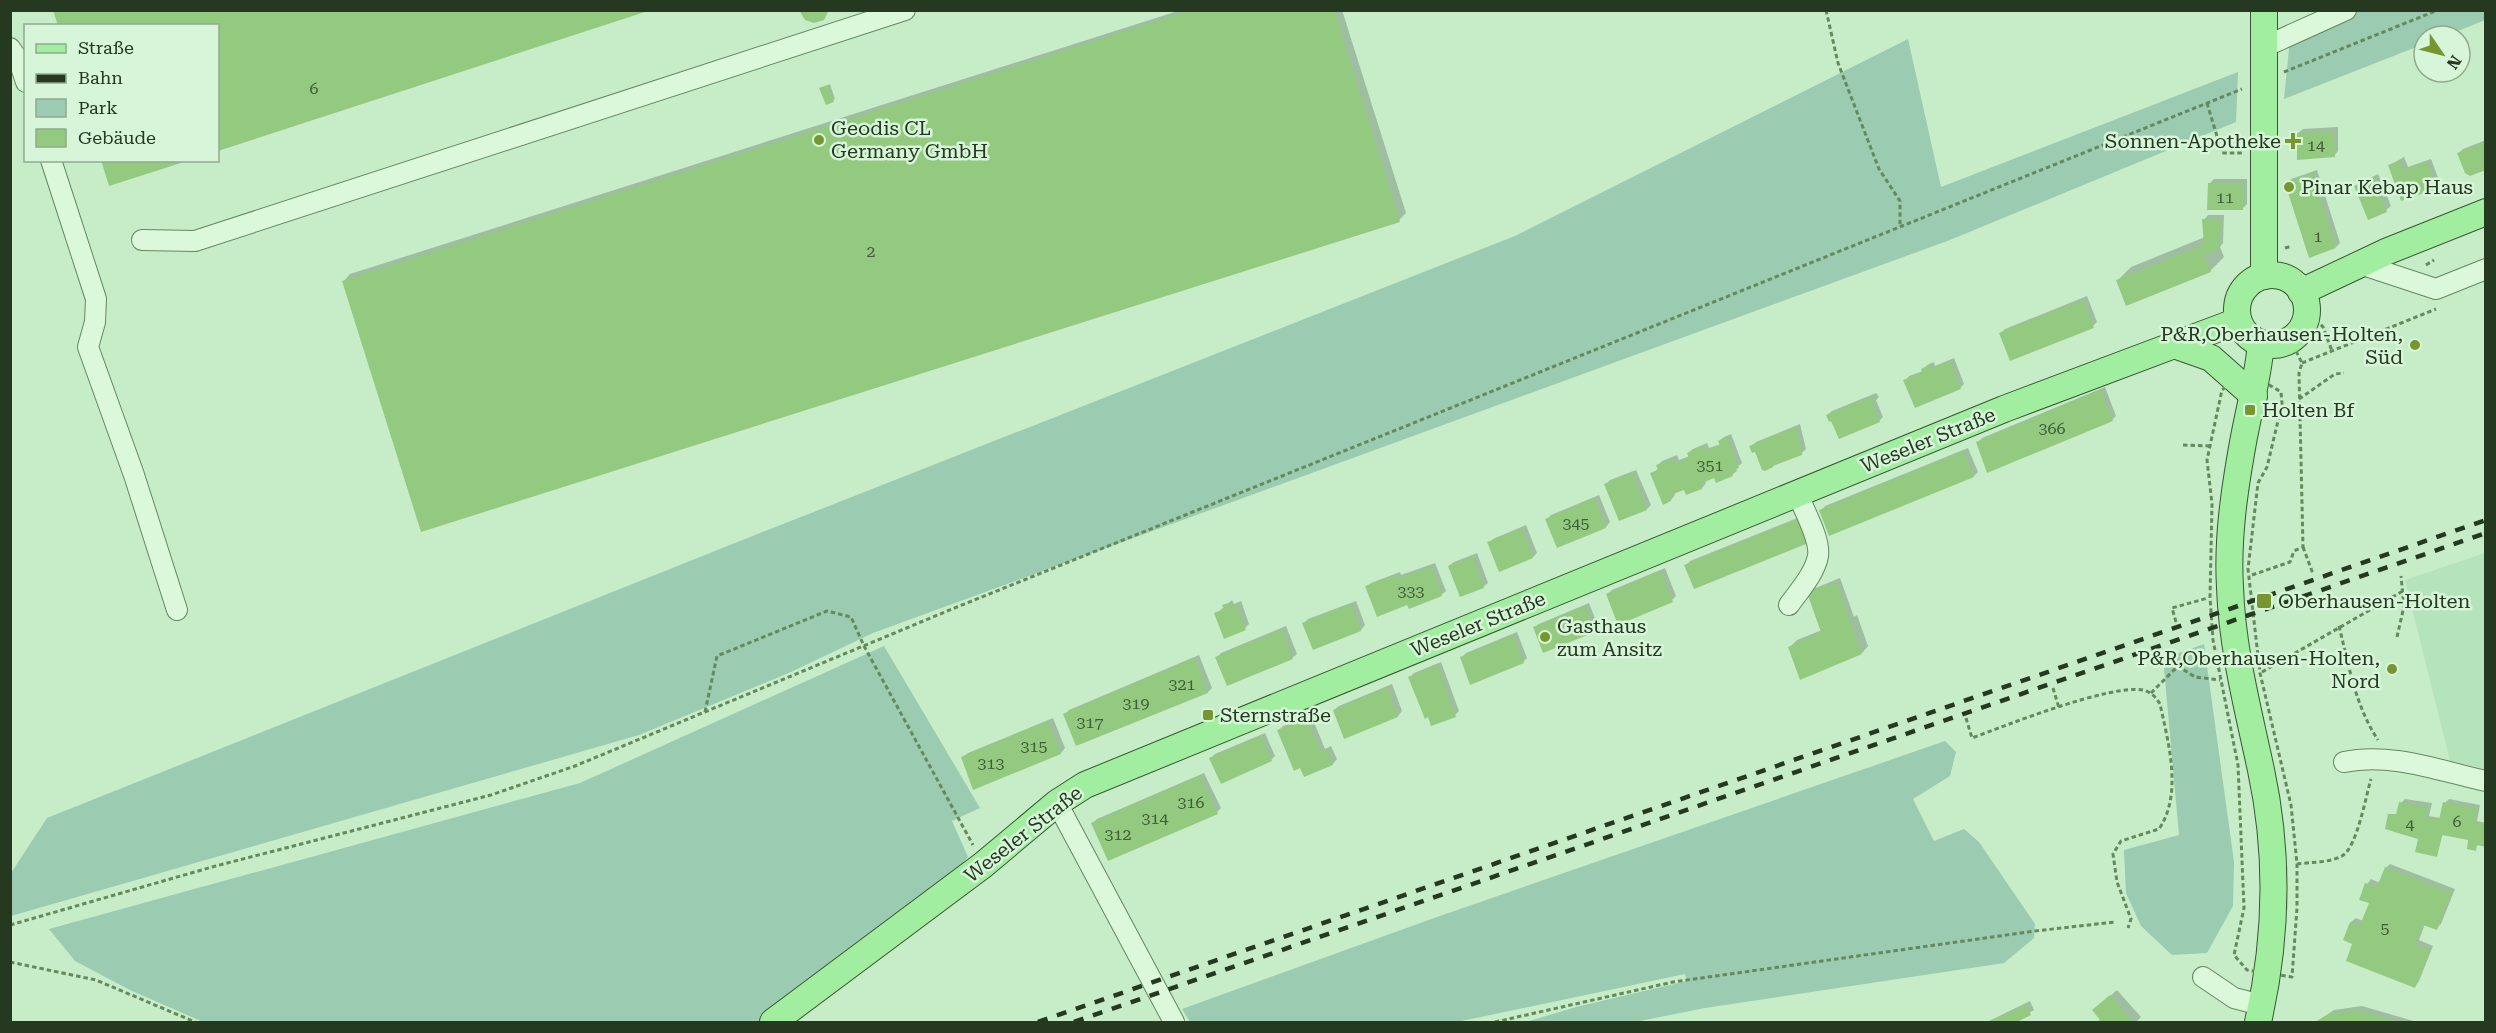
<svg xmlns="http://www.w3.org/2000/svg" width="2496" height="1033" viewBox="0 0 2496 1033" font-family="'Roboto Serif',serif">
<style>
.farmland{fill:#b5e3bc}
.green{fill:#9bcbb0}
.shadow{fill:#0003}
.building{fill:#93ca7f}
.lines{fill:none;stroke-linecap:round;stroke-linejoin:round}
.minor-casing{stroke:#64895d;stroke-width:22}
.major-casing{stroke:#395731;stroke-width:28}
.path{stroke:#64895d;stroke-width:3;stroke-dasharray:4.5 3;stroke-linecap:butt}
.minor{stroke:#dbf8db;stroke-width:20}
.major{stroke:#a1eea1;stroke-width:26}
.rail{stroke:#253920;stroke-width:4.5;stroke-dasharray:10 10;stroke-linecap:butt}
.poi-dot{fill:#76962f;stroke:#d7f5d8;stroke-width:2}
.labels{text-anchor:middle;stroke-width:5;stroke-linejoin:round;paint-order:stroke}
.number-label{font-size:16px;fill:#405d38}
.poi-label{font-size:20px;fill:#253920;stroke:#d7f5d8;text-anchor:start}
.street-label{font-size:20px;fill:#253920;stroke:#d7f5d8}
</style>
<rect width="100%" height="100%" fill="#c7edc8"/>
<polygon class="farmland" points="2485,553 2486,553 2485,769 2450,761 2405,580"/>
<g class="green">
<polygon points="2357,11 2485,11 2485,20 2446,36 2424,36 2424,44 2284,99 2290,39"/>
<polygon points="1908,39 1941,187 2238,72 2236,122 1950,240 873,633 791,672 639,735 11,916 11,873 47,818 740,541 1515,236"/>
<polygon points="2204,644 2234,862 2233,906 2207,953 2172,955 2141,926 2126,893 2124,850 2179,835 2164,668 2176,654"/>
<polygon points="884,646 980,808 952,821 968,857 948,878 757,1022 203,1022 130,990 75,961 49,929 580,783"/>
<polygon points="1945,741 1956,752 1950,776 1913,799 1934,841 1964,829 1979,842 2035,924 2034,938 2004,963 1705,1008 1635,1022 1526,1022 1576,1007 1687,981 1685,974 1457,1022 1190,1022 1182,1009 1437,917"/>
</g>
<g class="shadow">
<polygon points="645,10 218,149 218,26"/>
<polygon points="1181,10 1342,10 1406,213 1399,220 344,281 350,274"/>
<polygon points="830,84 835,99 827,103 821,88"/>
<polygon points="2338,127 2338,151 2334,156 2298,133 2303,129"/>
<polygon points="2486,140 2486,168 2459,153 2463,149"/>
<polygon points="2404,157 2408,167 2431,159 2440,183 2435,187 2390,165"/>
<polygon points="2317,170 2340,243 2336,247 2287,183 2291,179"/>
<polygon points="2378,174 2391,206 2386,210 2355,186"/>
<polygon points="2214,179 2247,179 2247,204 2242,209 2209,184"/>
<polygon points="2208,215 2224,215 2223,243 2220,247 2224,257 2210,271 2117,281 2131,267 2205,237 2204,220"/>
<polygon points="2087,296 2097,322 2093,326 2001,333 2005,329"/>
<polygon points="1954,358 1964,384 1960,388 1905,381 1909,376 1923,371 1927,365 1934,362 1935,366"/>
<polygon points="2105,387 2116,416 2112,420 1978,443 1982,438"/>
<polygon points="1876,393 1879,397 1876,400 1883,417 1879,421 1832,419 1827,415 1832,411"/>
<polygon points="1800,424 1806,449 1801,454 1751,447 1756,442"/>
<polygon points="1731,434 1742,463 1736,468 1737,471 1732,475 1715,476 1705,480 1706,483 1702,488 1686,494 1684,488 1674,492 1675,495 1671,500 1663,503 1652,474 1659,468 1658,465 1662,461 1677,455 1679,460 1690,456 1688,453 1693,449 1707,443 1709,448 1721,444 1719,441 1724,437"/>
<polygon points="1968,448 1978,472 1974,476 1821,511 1825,506"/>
<polygon points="1636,470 1651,505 1647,509 1606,484 1610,480"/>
<polygon points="1599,495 1610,522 1606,527 1557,546 1547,519 1551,515"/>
<polygon points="1805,515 1814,536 1686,566 1690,561"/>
<polygon points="1526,525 1537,553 1533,557 1500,570 1489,543 1493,539"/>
<polygon points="1477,553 1488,583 1483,587 1449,566 1454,562"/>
<polygon points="1435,563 1446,591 1441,595 1408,603 1367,587 1371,583 1400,572 1401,575"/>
<polygon points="1665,568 1676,596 1672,600 1607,594 1612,590"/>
<polygon points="1840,578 1854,617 1857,615 1868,646 1862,653 1790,647 1797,640 1822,630 1809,593 1813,589"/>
<polygon points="1232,600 1234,604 1241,601 1249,624 1245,628 1216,614"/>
<polygon points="1356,601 1365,625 1361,630 1314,648 1304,623 1308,619"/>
<polygon points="1589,603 1598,626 1594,630 1534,628 1539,624"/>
<polygon points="1286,626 1297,654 1292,658 1217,658 1221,653"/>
<polygon points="1517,632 1527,658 1523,662 1461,658 1466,653"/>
<polygon points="1199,655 1212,688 1208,692 1065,714 1069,710"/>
<polygon points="1441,662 1459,711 1455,715 1410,677 1414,673"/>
<polygon points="1392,684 1402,711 1398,716 1345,737 1334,710 1339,706"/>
<polygon points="1311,715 1325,749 1331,746 1337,759 1333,764 1305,775 1279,730 1283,726"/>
<polygon points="1053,718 1065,748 1061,753 974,788 963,757 968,753"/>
<polygon points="1265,733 1275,756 1271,760 1211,758 1215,754"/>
<polygon points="1204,773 1221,808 1217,812 1093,823 1097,819"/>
<polygon points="2405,799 2432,803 2429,816 2441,818 2445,803 2449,799 2480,805 2477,821 2486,823 2486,845 2478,844 2475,849 2473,833 2443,833 2437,855 2421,838 2394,832 2389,814 2398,814 2401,803"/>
<polygon points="2390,864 2455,889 2441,924 2436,928 2425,924 2419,940 2433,946 2419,981 2415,986 2354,943 2345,940 2351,922 2356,918 2363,921 2370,903 2367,884 2371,879 2380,883 2386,868"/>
<polygon points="2117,990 2141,1017 2136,1022 2098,1022 2102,1019 2101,1004"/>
<polygon points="2030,1001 2034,1010 2013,1022 1987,1022"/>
<polygon points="2362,1006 2417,1022 2316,1022 2334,1010"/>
</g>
<g class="building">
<polygon points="53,10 648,10 648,11 218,151 218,26 58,26"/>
<polygon points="799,10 829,10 824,20 814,23 805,20"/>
<polygon points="1192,10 1334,10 1400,222 421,532 342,281"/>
<polygon points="828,85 834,102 826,105 819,88"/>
<polygon points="2334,131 2335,157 2297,160 2297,133"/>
<polygon points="2486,142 2486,170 2470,176 2465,173 2457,153"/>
<polygon points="101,160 187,160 187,161 109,186"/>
<polygon points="2400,161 2403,170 2427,162 2436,189 2401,201 2388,165"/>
<polygon points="2313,173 2336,248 2309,258 2285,183"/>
<polygon points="2374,177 2387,212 2368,220 2354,186"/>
<polygon points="2208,183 2243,183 2243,210 2207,210"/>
<polygon points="2202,219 2221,219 2219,249 2204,255 2211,272 2126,306 2116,280 2204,245"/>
<polygon points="2083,300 2094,328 2010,361 1999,333"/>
<polygon points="1950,361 1961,389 1915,408 1903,380 1922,373 1921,369 1925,367 1930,365 1931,369"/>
<polygon points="2100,390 2113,421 1987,473 1976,442"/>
<polygon points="1872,396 1875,403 1872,404 1880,422 1839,439 1831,421 1829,422 1826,415"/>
<polygon points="1796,427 1802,455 1773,466 1773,467 1765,471 1762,470 1755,452 1752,453 1749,446"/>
<polygon points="1727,437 1739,468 1731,471 1733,476 1716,483 1714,478 1700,484 1702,489 1686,495 1684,490 1676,493 1669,496 1671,501 1663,505 1650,473 1658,470 1656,465 1672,459 1674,464 1689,458 1687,453 1703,446 1705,451 1720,446 1718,441"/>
<polygon points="1964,451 1974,477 1829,536 1819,510"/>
<polygon points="1632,473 1647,510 1619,521 1604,484"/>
<polygon points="1595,498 1606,528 1557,548 1545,519"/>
<polygon points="1801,518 1811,542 1694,589 1684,565"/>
<polygon points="1522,529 1533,558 1499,572 1487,542"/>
<polygon points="1473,556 1484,588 1460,597 1448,566"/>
<polygon points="1431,566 1442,596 1409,609 1407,605 1377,617 1365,586 1396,575 1397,579"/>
<polygon points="1661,571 1673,602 1618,625 1606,594"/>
<polygon points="1836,582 1862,654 1800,680 1788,647 1821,632 1807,593"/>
<polygon points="1228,603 1229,607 1236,604 1246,630 1224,639 1214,613 1224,609 1222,605"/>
<polygon points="1351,604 1361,631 1313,650 1302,623"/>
<polygon points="1585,606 1595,632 1543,653 1533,627"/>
<polygon points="1282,630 1293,659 1227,686 1215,657"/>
<polygon points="1513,635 1524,663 1470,685 1460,657"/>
<polygon points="1195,658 1208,693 1076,746 1063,714"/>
<polygon points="1437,665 1456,717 1431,726 1428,717 1425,719 1408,677"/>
<polygon points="1387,688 1398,717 1344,739 1333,710"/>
<polygon points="1307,719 1321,752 1327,750 1333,765 1304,777 1300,768 1294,771 1277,730"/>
<polygon points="1048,721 1061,754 973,790 961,757"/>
<polygon points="1261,736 1272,761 1221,784 1209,758"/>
<polygon points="1200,776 1218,814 1108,861 1091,823"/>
<polygon points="2399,802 2428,807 2426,817 2439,820 2443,802 2477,809 2475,822 2486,824 2486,847 2477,845 2476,851 2467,849 2468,840 2442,835 2437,857 2415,852 2418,839 2385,829 2388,814 2396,815"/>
<polygon points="2385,867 2451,893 2437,930 2423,925 2415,945 2430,950 2415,988 2346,961 2352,944 2343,940 2350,922 2360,925 2369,903 2359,900 2365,883 2377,887"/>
<polygon points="2110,995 2133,1022 2097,1022 2100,1020 2092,1010"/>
<polygon points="2026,1005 2031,1015 2017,1022 1989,1022"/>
<polygon points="2357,1010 2398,1022 2315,1022 2329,1014"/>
</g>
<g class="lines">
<defs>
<g id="minor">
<polyline points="2264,47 2346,10"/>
<polyline points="10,48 19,61 26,82"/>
<polyline points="51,160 96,299 95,322 88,347 134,475 177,610"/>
<polyline points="142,240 195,241 905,10"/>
<polyline points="2360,264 2436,289 2486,269"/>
<path d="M 1789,605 C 1799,591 1815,573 1818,556 C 1821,540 1803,508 1797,493"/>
<path d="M 2344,762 C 2391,752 2440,771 2486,781"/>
<polyline points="1057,803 1174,1022"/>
<polyline points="2203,977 2234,998 2261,1005"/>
</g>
<g id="major">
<polyline points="2264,10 2264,276"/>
<circle cx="2272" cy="310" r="35"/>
<polyline points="2301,292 2388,251 2486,212"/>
<polyline points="2174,345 2211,358 2254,396"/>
<polyline points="773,1022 983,865 1057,803 1085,785 2004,409 2238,321"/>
<path d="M 2258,1022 C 2277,939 2279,854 2261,770 C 2248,709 2232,649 2230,587 C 2227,537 2235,486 2244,437 C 2250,406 2258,376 2261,344"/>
</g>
</defs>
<use href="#minor" class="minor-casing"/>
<use href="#major" class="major-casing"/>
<g class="path">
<polyline points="1826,10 1838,63 1879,169 1900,201 1900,227"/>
<polyline points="2284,72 2438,10"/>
<polyline points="2207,103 2222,153 2243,153"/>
<polyline points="2285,248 2292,246"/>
<polyline points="2426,265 2434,260"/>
<polyline points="2316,319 2323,327 2332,351"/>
<polyline points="2302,363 2436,309"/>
<polygon points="2256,377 2281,392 2282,404 2267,467 2258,483 2248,569 2260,673 2291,805 2297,864 2297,908 2292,977 2247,970 2234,955 2244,908 2238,765 2213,640 2210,597 2212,504 2207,460 2222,390 2234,380"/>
<polyline points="2299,399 2335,374 2344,373"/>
<polyline points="2183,445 2209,446"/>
<polyline points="2303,547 2313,574"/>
<polyline points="2252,575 2290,562 2294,551 2303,547 2299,373 2302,363 2295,349"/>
<polyline points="2176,622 2172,608 2208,598"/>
<path d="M 2339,626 C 2349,666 2355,705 2378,740"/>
<polyline points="2397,637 2404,606 2401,576"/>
<polyline points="2262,672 2403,591"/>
<polyline points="2053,688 2059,708"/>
<polyline points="2151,693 2178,666 2195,677 2220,680"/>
<polyline points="705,712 717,656 827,611 851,617 864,646 973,845"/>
<path d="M 1966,718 L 1972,738 C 2007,725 2110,684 2143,690 C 2151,692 2156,697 2160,704 C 2168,741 2183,794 2159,829 L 2121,841 L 2113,854 L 2117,882 L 2131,919 L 2128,928"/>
<path d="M 2297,864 C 2311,862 2329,863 2342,856 C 2357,848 2366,795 2371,779"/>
<polyline points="10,925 212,867 491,795 575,766 957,607 2242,89"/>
<polyline points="10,962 96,980 195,1022"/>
<polyline points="1495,1022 1673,982 2035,931 2115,922"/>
</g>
<use href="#minor" class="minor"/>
<use href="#major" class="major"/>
<g class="rail">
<polyline points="1038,1022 2486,520"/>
<polyline points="1074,1022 2486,533"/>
</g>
</g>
<g class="poi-dot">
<circle cx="819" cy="140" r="6"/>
<path d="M2290 132h6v6h6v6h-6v6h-6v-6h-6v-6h6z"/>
<circle cx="2289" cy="187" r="6"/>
<circle cx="2415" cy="345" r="6"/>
<rect x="2244" y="404" width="12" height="12" rx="3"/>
<rect x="2256" y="593" width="16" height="16" rx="3"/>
<circle cx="1545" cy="637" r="6"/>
<circle cx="2392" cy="669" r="6"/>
<rect x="1202" y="709" width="12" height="12" rx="3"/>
</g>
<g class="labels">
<g class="number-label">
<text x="314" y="94">6</text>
<text x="2316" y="151">14</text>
<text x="2225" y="203">11</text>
<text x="2318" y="242">1</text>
<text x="871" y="257">2</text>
<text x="2052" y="434">366</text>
<text x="1710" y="471">351</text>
<text x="1576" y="529">345</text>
<text x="1411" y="597">333</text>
<text x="1182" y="690">321</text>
<text x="1136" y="709">319</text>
<text x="1090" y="728">317</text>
<text x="1034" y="752">315</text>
<text x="991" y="769">313</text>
<text x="1191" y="808">316</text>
<text x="1155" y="824">314</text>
<text x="2457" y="827">6</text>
<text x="2410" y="830">4</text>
<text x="1118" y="840">312</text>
<text x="2385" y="934">5</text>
</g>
<g class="poi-label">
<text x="831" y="135">Geodis CL<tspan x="831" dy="23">Germany GmbH</tspan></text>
<text x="2281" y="148" text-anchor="end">Sonnen-Apotheke</text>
<text x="2301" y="194">Pinar Kebap Haus</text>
<text x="2403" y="341" text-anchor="end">P&amp;R,Oberhausen-Holten,<tspan x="2403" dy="23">Süd</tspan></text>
<text x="2262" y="417">Holten Bf</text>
<text x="2278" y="608">Oberhausen-Holten</text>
<text x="1557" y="633">Gasthaus<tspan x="1557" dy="23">zum Ansitz</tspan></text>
<text x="2380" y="665" text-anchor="end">P&amp;R,Oberhausen-Holten,<tspan x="2380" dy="23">Nord</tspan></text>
<text x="1220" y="722">Sternstraße</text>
</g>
<g class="street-label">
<text transform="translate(1928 440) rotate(-22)" y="7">Weseler Straße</text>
<text transform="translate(1478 624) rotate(-22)" y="7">Weseler Straße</text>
<text transform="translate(1023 834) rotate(-38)" y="7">Weseler Straße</text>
</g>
</g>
<rect width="2496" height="1033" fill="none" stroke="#253920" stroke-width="24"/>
<rect x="24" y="24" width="195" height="138" fill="#d7f5d8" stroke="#90aa8e" stroke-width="1.5"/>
<rect x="36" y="44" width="30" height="9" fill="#a1eea1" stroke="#90aa8e" stroke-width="1.5"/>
<text x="78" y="54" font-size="18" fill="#253920">Straße</text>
<rect x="36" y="74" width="30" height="9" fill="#253920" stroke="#90aa8e" stroke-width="1.5"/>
<text x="78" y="84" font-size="18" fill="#253920">Bahn</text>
<rect x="36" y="99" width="30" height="18" fill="#9bcbb0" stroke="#90aa8e" stroke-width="1.5"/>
<text x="78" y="114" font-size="18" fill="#253920">Park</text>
<rect x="36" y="129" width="30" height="18" fill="#93ca7f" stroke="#90aa8e" stroke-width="1.5"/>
<text x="78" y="144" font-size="18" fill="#253920">Gebäude</text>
<g transform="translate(2442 54) rotate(125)"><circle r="28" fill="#d7f5d8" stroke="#90aa8e" stroke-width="1.5"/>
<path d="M0-4.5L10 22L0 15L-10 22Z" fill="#76962f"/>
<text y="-9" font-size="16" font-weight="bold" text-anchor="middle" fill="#253920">N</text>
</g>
</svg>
